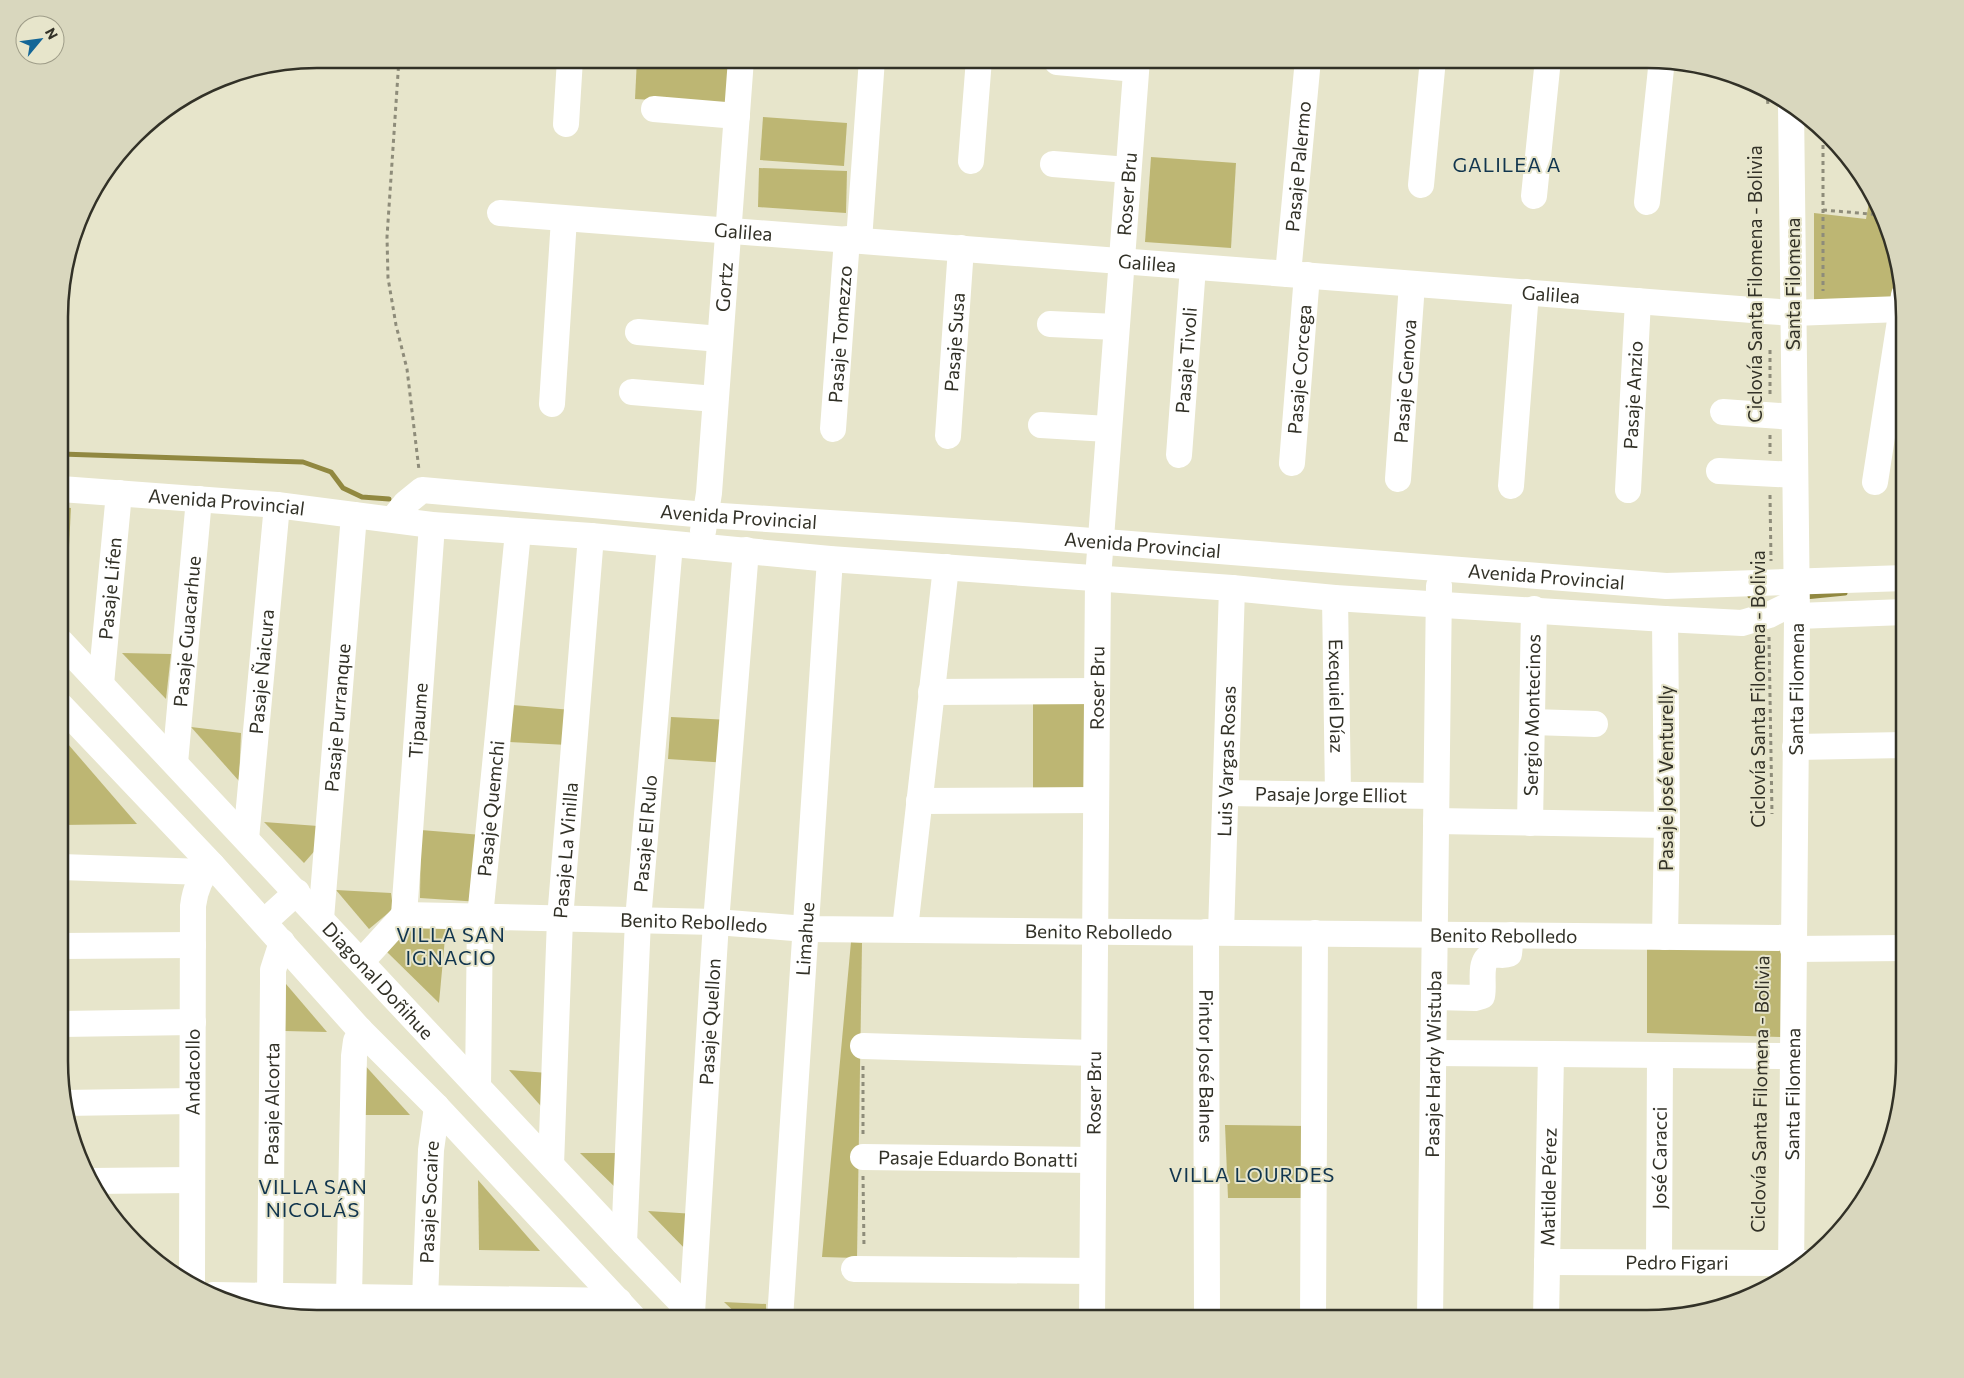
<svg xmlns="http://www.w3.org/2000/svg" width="1964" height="1378" viewBox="0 0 1964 1378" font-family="Commissioner,sans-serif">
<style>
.green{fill:#bdb673}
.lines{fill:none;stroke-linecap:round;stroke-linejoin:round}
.stream{stroke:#918840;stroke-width:5}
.path{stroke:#8e8c7a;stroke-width:3;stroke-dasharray:4 4;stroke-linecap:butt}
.minor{stroke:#fff;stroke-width:26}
.labels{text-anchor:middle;stroke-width:4;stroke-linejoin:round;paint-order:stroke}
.street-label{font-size:19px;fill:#323127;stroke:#e7e5cb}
.neighbourhood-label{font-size:20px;letter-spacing:1px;fill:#11354e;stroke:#e7e5cb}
.rim{fill:none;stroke:#323127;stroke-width:2.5}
</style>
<rect width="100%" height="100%" fill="#e7e5cb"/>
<g class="green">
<polygon points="637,59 730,59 727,104 635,99"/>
<polygon points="763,117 847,123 844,166 760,160"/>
<polygon points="1151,157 1236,163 1231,248 1145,242"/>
<polygon points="759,168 847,171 846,213 758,207"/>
<polygon points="1871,191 1879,202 1898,273 1893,303 1814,306 1814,213 1866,219"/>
<polygon points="61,507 71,508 66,605 61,600"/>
<polygon points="122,653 171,654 166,699"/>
<polygon points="1088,698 1090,793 1033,792 1033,700"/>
<polygon points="513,705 572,710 568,745 509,742"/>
<polygon points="671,717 730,720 728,763 668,759"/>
<polygon points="191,727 241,733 239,781"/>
<polygon points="61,736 137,824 61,825"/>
<polygon points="264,822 318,826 318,847 304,863"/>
<polygon points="421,830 482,835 480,902 420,898"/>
<polygon points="336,890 391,893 393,909 369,929"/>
<polygon points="413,921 446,927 439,1003 387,952"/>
<polygon points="851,942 862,943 857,1258 822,1257"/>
<polygon points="1647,946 1785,948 1782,1037 1647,1033"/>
<polygon points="286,984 327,1032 285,1031"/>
<polygon points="362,1062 410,1115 365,1115"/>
<polygon points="509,1070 548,1073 547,1113"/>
<polygon points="1225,1125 1307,1126 1306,1198 1228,1198"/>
<polygon points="580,1153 620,1153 619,1191"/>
<polygon points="478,1180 540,1251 479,1250"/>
<polygon points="648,1211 695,1214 694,1258"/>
<polygon points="724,1302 766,1304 766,1319 742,1319"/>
</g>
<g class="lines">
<g class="stream">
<polyline points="61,454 303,462 331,472 343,488 362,497 389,499"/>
<polyline points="1750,596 1761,597"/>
<polyline points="1805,597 1845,593"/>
</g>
<g class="path">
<polyline points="399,59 387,237 388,278 396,325 407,369 419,470"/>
<polyline points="1767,92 1768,106"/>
<polyline points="1823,129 1823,291"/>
<polyline points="1823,210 1882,215"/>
<polyline points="1878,214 1879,203"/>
<polyline points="1770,394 1770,348"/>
<polyline points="1770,435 1770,454"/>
<polyline points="1770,495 1771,561"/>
<polyline points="1769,637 1772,814"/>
<polyline points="863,1066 863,1137"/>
<polyline points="863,1176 864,1247"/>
</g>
<g class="minor">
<polyline points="1057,62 1136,69"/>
<polyline points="654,109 737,116"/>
<polyline points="566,124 570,59"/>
<polyline points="971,161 979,59"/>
<polyline points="1053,164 1128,170"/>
<polyline points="1421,185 1433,59"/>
<polyline points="1534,196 1548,59"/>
<polyline points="1647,202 1662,59"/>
<path id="s1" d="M 500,213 L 1765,311 L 1793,313 L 1901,309"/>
<polyline points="859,240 872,59"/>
<path id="s2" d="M 1288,274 L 1308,59"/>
<polyline points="1050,324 1116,327"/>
<polyline points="638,332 720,339"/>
<polyline points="632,392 715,399"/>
<polyline points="552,404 564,219"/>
<polyline points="1723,412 1794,417"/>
<polyline points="1041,425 1108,429"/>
<path id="s3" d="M 833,429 L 847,239"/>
<path id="s4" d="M 948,436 L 961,248"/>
<path id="s5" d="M 1179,455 L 1193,267"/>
<path id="s6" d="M 1292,463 L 1307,275"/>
<polyline points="1719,471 1795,475"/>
<path id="s7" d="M 1398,479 L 1412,284"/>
<polyline points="1875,482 1904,295"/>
<polyline points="1511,486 1526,292"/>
<path id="s8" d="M 61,489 L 277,505 L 432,525 L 591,536 L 830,559 L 1232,588 L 1335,598 L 1665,619 L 1742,623 L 1769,615 L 1795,602"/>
<path id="s9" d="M 1628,490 L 1638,301"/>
<path id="s10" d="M 393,519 L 406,503 L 422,490 L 706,515 L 1015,535 L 1666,586 L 1905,578"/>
<path id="s11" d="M 703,531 L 709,493 L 741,59"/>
<path id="s12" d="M 1335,598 L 1338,794"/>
<polyline points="1797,616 1905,612"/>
<path id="s13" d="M 61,642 L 624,1243 L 697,1319"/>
<path id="s14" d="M 101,684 L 119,493"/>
<polyline points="931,692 1097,691"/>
<polyline points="61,706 212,865 360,1030 437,1107 635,1319"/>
<polyline points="1532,722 1595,724"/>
<polyline points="1795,747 1905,745"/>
<path id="s15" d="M 175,763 L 199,499"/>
<path id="s16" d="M 1226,793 L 1436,796"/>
<polyline points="919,801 1096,800"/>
<polyline points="1436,821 1667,825"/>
<path id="s17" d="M 1530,823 L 1534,609"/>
<path id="s18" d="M 246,839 L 277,505"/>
<polyline points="61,867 204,872"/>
<path id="s19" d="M 404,915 L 716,922 L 806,929 L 1793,938"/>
<path id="s20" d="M 404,915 L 432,525"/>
<path id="s21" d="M 321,919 L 354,515"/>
<polyline points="264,922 297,892"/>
<polyline points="905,929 946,567"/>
<path id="s22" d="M 1206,932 L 1207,1319"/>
<path id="s23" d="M 1221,932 L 1232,588"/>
<polyline points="1665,937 1667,825 1665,619"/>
<polyline points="61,946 193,945"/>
<polyline points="1793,949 1905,948"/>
<polyline points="361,962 404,915"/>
<path d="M 1435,997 L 1475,998 L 1482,996 C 1485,984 1477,959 1493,955 C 1498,954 1504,956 1509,954 L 1511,935"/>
<polyline points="61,1024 193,1022"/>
<polyline points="863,1046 1094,1053"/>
<polyline points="1434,1053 1792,1056"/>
<path id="s24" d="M 478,1087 L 480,917 L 518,532"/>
<polyline points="64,1103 192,1101"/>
<path id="s25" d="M 863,1157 L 1093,1160"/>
<path id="s26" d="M 551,1165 L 560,919 L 591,536"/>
<polyline points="90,1181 192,1180"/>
<path id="s27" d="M 624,1243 L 638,920 L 670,544"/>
<path id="s28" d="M 1547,1262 L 1807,1263"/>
<path id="s29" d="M 1659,1262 L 1660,1055"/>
<polyline points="854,1269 1092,1271"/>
<path id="s30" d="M 1791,1273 L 1797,616 L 1791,105"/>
<path id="s31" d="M 192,1283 L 193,906 C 195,890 200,876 212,865"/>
<polyline points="213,1295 619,1301"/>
<path id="s32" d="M 270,1296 L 273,981 L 273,970 L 282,942"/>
<polyline points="349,1297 354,1056 356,1041 361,1033 360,1030"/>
<path id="s33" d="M 425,1298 L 431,1150 L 437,1107"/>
<path id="s34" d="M 692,1313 L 716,922 L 746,550"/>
<path id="s35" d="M 780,1319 L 830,559"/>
<path id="s36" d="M 1092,1319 L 1098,578 L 1137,59"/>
<polyline points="1313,1319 1315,933"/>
<path id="s37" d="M 1430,1319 L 1439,586"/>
<path id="s38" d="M 1546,1319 L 1551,1054"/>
</g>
</g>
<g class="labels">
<g class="street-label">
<text dy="7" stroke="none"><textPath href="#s2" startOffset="108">Pasaje Palermo</textPath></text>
<text dy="7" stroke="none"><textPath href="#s36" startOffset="1126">Roser Bru</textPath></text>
<text dy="7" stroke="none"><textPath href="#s1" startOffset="244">Galilea</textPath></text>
<text dy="7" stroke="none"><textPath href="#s1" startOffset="649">Galilea</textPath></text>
<text transform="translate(1755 284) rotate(-90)" y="7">Ciclovía Santa Filomena - Bolivia</text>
<text transform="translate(1793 284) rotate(-90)" y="7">Santa Filomena</text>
<text dy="7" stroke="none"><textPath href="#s11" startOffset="245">Gortz</textPath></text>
<text dy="7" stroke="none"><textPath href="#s1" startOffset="1054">Galilea</textPath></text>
<text dy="7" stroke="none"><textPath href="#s3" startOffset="95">Pasaje Tomezzo</textPath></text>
<text dy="7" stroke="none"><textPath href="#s4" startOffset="94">Pasaje Susa</textPath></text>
<text dy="7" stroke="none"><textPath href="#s5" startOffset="95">Pasaje Tivoli</textPath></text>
<text dy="7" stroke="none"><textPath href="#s6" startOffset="94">Pasaje Corcega</textPath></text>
<text dy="7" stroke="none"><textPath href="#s7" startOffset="98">Pasaje Genova</textPath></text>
<text dy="7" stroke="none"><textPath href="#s9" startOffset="95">Pasaje Anzio</textPath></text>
<text dy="7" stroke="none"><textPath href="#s8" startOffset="166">Avenida Provincial</textPath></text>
<text dy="7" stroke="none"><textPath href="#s10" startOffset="359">Avenida Provincial</textPath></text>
<text dy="7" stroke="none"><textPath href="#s10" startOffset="764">Avenida Provincial</textPath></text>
<text dy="7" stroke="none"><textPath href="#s10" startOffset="1169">Avenida Provincial</textPath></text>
<text dy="7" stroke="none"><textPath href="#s14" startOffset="96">Pasaje Lifen</textPath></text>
<text dy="7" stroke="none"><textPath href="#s15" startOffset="132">Pasaje Guacarhue</textPath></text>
<text dy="7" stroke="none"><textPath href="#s18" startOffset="168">Pasaje Ñaicura</textPath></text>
<text dy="7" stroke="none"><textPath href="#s36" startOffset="631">Roser Bru</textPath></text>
<text transform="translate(1758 689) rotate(-90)" y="7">Ciclovía Santa Filomena - Bolivia</text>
<text dy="7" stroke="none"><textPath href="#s30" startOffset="584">Santa Filomena</textPath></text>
<text dy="7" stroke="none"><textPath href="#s12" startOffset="98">Exequiel Díaz</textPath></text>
<text dy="7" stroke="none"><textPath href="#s17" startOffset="108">Sergio Montecinos</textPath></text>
<text dy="7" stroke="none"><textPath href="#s21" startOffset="202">Pasaje Purranque</textPath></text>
<text dy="7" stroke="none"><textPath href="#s20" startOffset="195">Tipaume</textPath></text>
<text dy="7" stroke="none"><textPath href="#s23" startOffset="171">Luis Vargas Rosas</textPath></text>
<text transform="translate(1666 778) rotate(-90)" y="7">Pasaje José Venturelly</text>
<text dy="7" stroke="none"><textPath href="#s16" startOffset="105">Pasaje Jorge Elliot</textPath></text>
<text dy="7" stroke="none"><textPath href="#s24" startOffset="279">Pasaje Quemchi</textPath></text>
<text dy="7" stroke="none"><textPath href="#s27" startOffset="410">Pasaje El Rulo</textPath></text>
<text dy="7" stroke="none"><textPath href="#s26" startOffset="315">Pasaje La Vinilla</textPath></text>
<text dy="7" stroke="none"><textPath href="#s19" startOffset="290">Benito Rebolledo</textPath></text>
<text dy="7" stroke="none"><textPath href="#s19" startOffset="695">Benito Rebolledo</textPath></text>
<text dy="7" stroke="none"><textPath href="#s19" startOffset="1100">Benito Rebolledo</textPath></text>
<text dy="7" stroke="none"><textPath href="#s35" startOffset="381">Limahue</textPath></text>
<text dy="7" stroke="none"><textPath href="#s13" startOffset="464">Diagonal Doñihue</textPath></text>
<text dy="7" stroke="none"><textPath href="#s34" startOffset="292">Pasaje Quellon</textPath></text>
<text dy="7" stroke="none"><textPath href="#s37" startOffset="255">Pasaje Hardy Wistuba</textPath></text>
<text dy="7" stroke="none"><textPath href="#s22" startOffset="134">Pintor José Balnes</textPath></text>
<text dy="7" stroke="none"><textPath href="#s31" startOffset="211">Andacollo</textPath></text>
<text dy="7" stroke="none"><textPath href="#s36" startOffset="226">Roser Bru</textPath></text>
<text transform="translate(1760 1094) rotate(-89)" y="7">Ciclovía Santa Filomena - Bolivia</text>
<text dy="7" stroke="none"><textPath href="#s30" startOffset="179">Santa Filomena</textPath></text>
<text dy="7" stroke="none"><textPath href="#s32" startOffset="192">Pasaje Alcorta</textPath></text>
<text dy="7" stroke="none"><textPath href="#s25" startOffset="115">Pasaje Eduardo Bonatti</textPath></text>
<text dy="7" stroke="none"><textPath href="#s29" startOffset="104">José Caracci</textPath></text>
<text dy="7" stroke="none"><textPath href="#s38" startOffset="132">Matilde Pérez</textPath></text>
<text dy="7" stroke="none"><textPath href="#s33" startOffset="96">Pasaje Socaire</textPath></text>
<text dy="7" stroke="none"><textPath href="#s28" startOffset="130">Pedro Figari</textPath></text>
</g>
<g class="neighbourhood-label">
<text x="1507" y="172">GALILEA A</text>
<text x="451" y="942">VILLA SAN<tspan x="451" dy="23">IGNACIO</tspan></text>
<text x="1252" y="1182">VILLA LOURDES</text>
<text x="313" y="1194">VILLA SAN<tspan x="313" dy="23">NICOLÁS</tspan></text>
</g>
</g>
<path d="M0 0H1964V1378H0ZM317 68H1647A249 249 0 0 1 1896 317V1061A249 249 0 0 1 1647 1310H317A249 249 0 0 1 68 1061V317A249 249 0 0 1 317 68Z" fill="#d9d7be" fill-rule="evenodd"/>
<path class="rim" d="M317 68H1647A249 249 0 0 1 1896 317V1061A249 249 0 0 1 1647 1310H317A249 249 0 0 1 68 1061V317A249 249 0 0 1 317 68Z"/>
<g transform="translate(40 40) rotate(61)"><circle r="24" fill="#e7e5cb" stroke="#9f9d89"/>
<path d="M0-4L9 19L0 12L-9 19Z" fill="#136697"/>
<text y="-8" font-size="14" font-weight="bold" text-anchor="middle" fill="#323127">N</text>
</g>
</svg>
